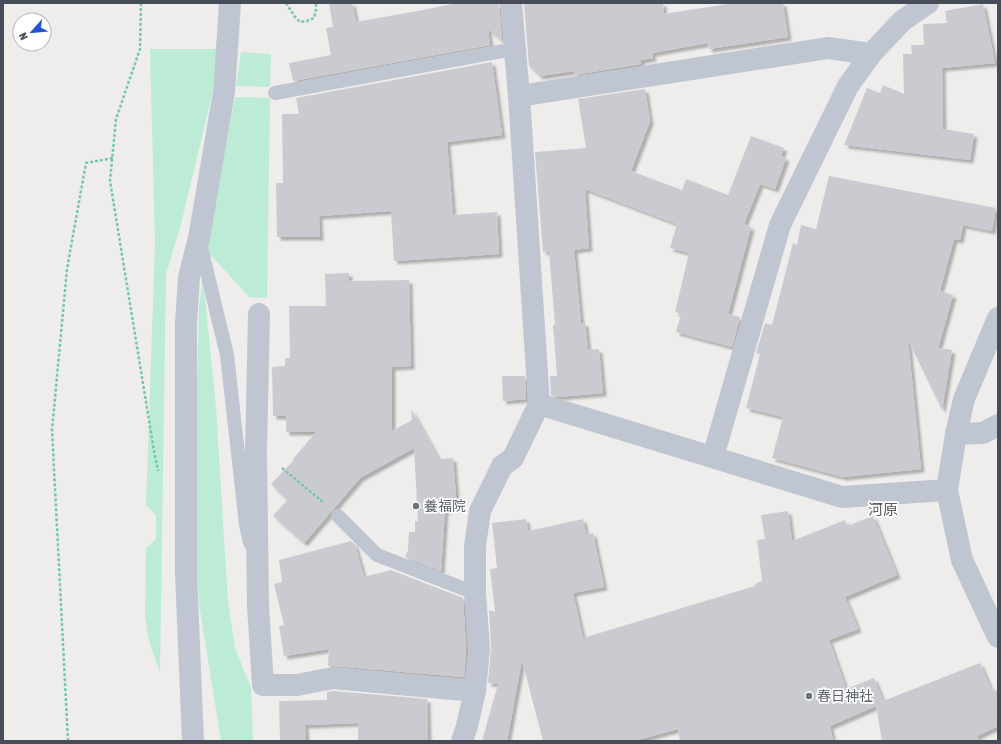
<svg xmlns="http://www.w3.org/2000/svg" width="1001" height="744" viewBox="0 0 1001 744" font-family="'Asap Condensed','Noto Sans JP',sans-serif">
<style>
.green{fill:#bcebd6}
.building{fill:#cacad1;filter:url(#shadow)}
.lines{fill:none;stroke-linecap:round;stroke-linejoin:round}
.path{stroke:#76c7ad;stroke-width:2.5;stroke-dasharray:3 2;stroke-linecap:butt}
.service{stroke:#c0c6d1;stroke-width:14}
.minor{stroke:#c0c6d1;stroke-width:22}
.worship-dot{fill:#6b7280;stroke:#fff;stroke-width:1.5}
.labels{text-anchor:middle;stroke-width:3.5;stroke-linejoin:round;paint-order:stroke}
.worship-label{font-size:14px;fill:#5b616d;stroke:#fff;text-anchor:start}
.neighbourhood-label{font-size:15px;fill:#595c61;stroke:#fff}
</style>
<defs>
<filter id="shadow"><feDropShadow dx="3.5" dy="3.5" stdDeviation="1" flood-color="#0004"/></filter>
</defs>
<rect width="100%" height="100%" fill="#efedec"/>
<g class="green">
<polygon points="150,49 218,49 212,95 180,228 166,274 160,673 149,641 145,616 146,548 156,539 156,515 146,505 155,244"/>
<polygon points="241,52 271,54 270,87 236,86"/>
<polygon points="235,97 270,98 267,298 249,297 206,250"/>
<polygon points="203,279 216,407 228,602 235,648 251,688 253,741 221,741 199,604 196,553 197,384 199,306"/>
</g>
<g class="building">
<polygon points="329,3 352,3 356,22 423,10 457,3 499,3 502,41 488,29 490,45 293,81 289,63 331,55 326,28 333,27"/>
<polygon points="524,3 663,3 664,14 734,3 783,3 788,37 709,49 708,43 652,53 653,58 641,60 641,64 574,75 574,71 540,76 529,66"/>
<polygon points="983,4 995,63 942,68 943,129 974,134 970,160 844,145 867,88 880,93 883,85 904,94 903,54 912,54 911,45 924,45 923,24 947,23 945,11"/>
<polygon points="492,62 502,135 447,142 453,215 497,212 499,254 394,261 391,211 319,216 320,237 277,237 276,183 283,183 282,114 299,114 296,98"/>
<polygon points="645,89 650,121 631,171 682,190 686,179 728,195 751,136 784,148 781,156 786,158 775,189 760,184 744,224 751,227 728,314 740,317 732,347 676,332 681,314 675,312 689,253 670,248 677,224 585,189 589,248 574,250 581,323 585,323 588,350 599,349 603,393 557,397 551,395 550,376 557,376 553,325 555,325 549,251 543,252 535,152 586,148 578,99"/>
<polygon points="829,176 996,208 992,231 963,225 960,240 954,239 940,291 953,295 938,348 952,350 942,410 908,340 921,469 843,477 772,458 783,417 746,408 760,354 756,353 765,323 772,325 793,243 797,245 801,225 816,229"/>
<polygon points="349,273 349,281 409,280 411,366 392,367 392,431 412,420 411,409 439,459 453,458 457,509 445,510 441,571 405,557 408,550 409,532 415,532 415,521 418,521 414,448 360,478 304,543 273,516 287,500 271,484 294,460 293,459 316,432 286,432 286,416 273,416 272,367 285,366 285,358 290,358 289,306 326,306 325,274"/>
<polygon points="502,376 525,376 526,399 503,401"/>
<polygon points="788,511 792,541 845,520 847,526 873,516 897,575 845,597 858,629 829,640 846,689 874,678 883,701 980,663 990,687 992,687 998,700 998,726 977,736 979,741 882,741 876,706 830,726 833,741 680,741 678,729 633,741 543,741 522,660 507,741 482,741 498,684 488,683 491,648 489,610 495,612 490,569 497,568 492,523 526,519 528,531 583,519 586,535 593,533 604,587 573,593 583,638 755,586 755,584 762,581 757,540 765,539 761,515"/>
<polygon points="351,541 355,545 364,577 391,570 463,598 466,649 464,677 334,666 328,666 329,649 284,656 279,626 284,625 274,584 282,582 279,560"/>
<polygon points="334,691 427,699 428,741 358,741 358,723 305,725 306,741 280,741 279,701 327,700 327,692"/>
</g>
<g class="lines">
<g class="path">
<polyline points="141,3 140,49 116,119 110,181 154,451 158,471"/>
<polyline points="286,3 295,17 300,22 307,21 314,18 316,10 316,3"/>
<polyline points="282,468 323,502"/>
<polyline points="68,741 52,430 67,269 86,163 113,158"/>
</g>
<g class="service">
<polyline points="275,93 514,49"/>
<polyline points="200,243 227,355 246,525 250,543"/>
<polyline points="338,516 377,555 475,593"/>
</g>
<g class="minor">
<polyline points="511,3 519,96 539,404 842,497 947,490"/>
<polyline points="519,96 828,48 871,54"/>
<polyline points="259,314 256,451 258,606 263,685 297,685 333,678 475,691"/>
<polyline points="998,318 964,399 956,434 947,490 962,560 998,637"/>
<polyline points="956,434 983,433 998,425"/>
<polyline points="713,457 780,225 848,86 871,54 902,21 928,3"/>
<polyline points="193,741 186,573 186,323 189,277 199,238 224,92 227,49 230,3"/>
<polyline points="462,741 467,726 475,691 479,649 475,593 475,546 480,511 502,466 513,458 539,404"/>
</g>
</g>
<g class="worship-dot">
<circle cx="416" cy="506" r="4"/>
<circle cx="809" cy="696" r="4"/>
</g>
<g class="labels">
<g class="worship-label">
<text x="424" y="511">養福院</text>
<text x="817" y="701">春日神社</text>
</g>
<g class="neighbourhood-label">
<text x="883" y="515">河原</text>
</g>
</g>
<rect width="1001" height="744" fill="none" stroke="#464d58" stroke-width="8"/>
<g transform="translate(32 32) rotate(243)"><circle r="19" fill="#ffffff" stroke="#b5b8bc"/>
<path d="M0-3L7 15L0 10L-7 15Z" fill="#2352d3"/>
<text y="-6" font-size="11" font-weight="bold" text-anchor="middle" fill="#464d58">N</text>
</g>
</svg>
